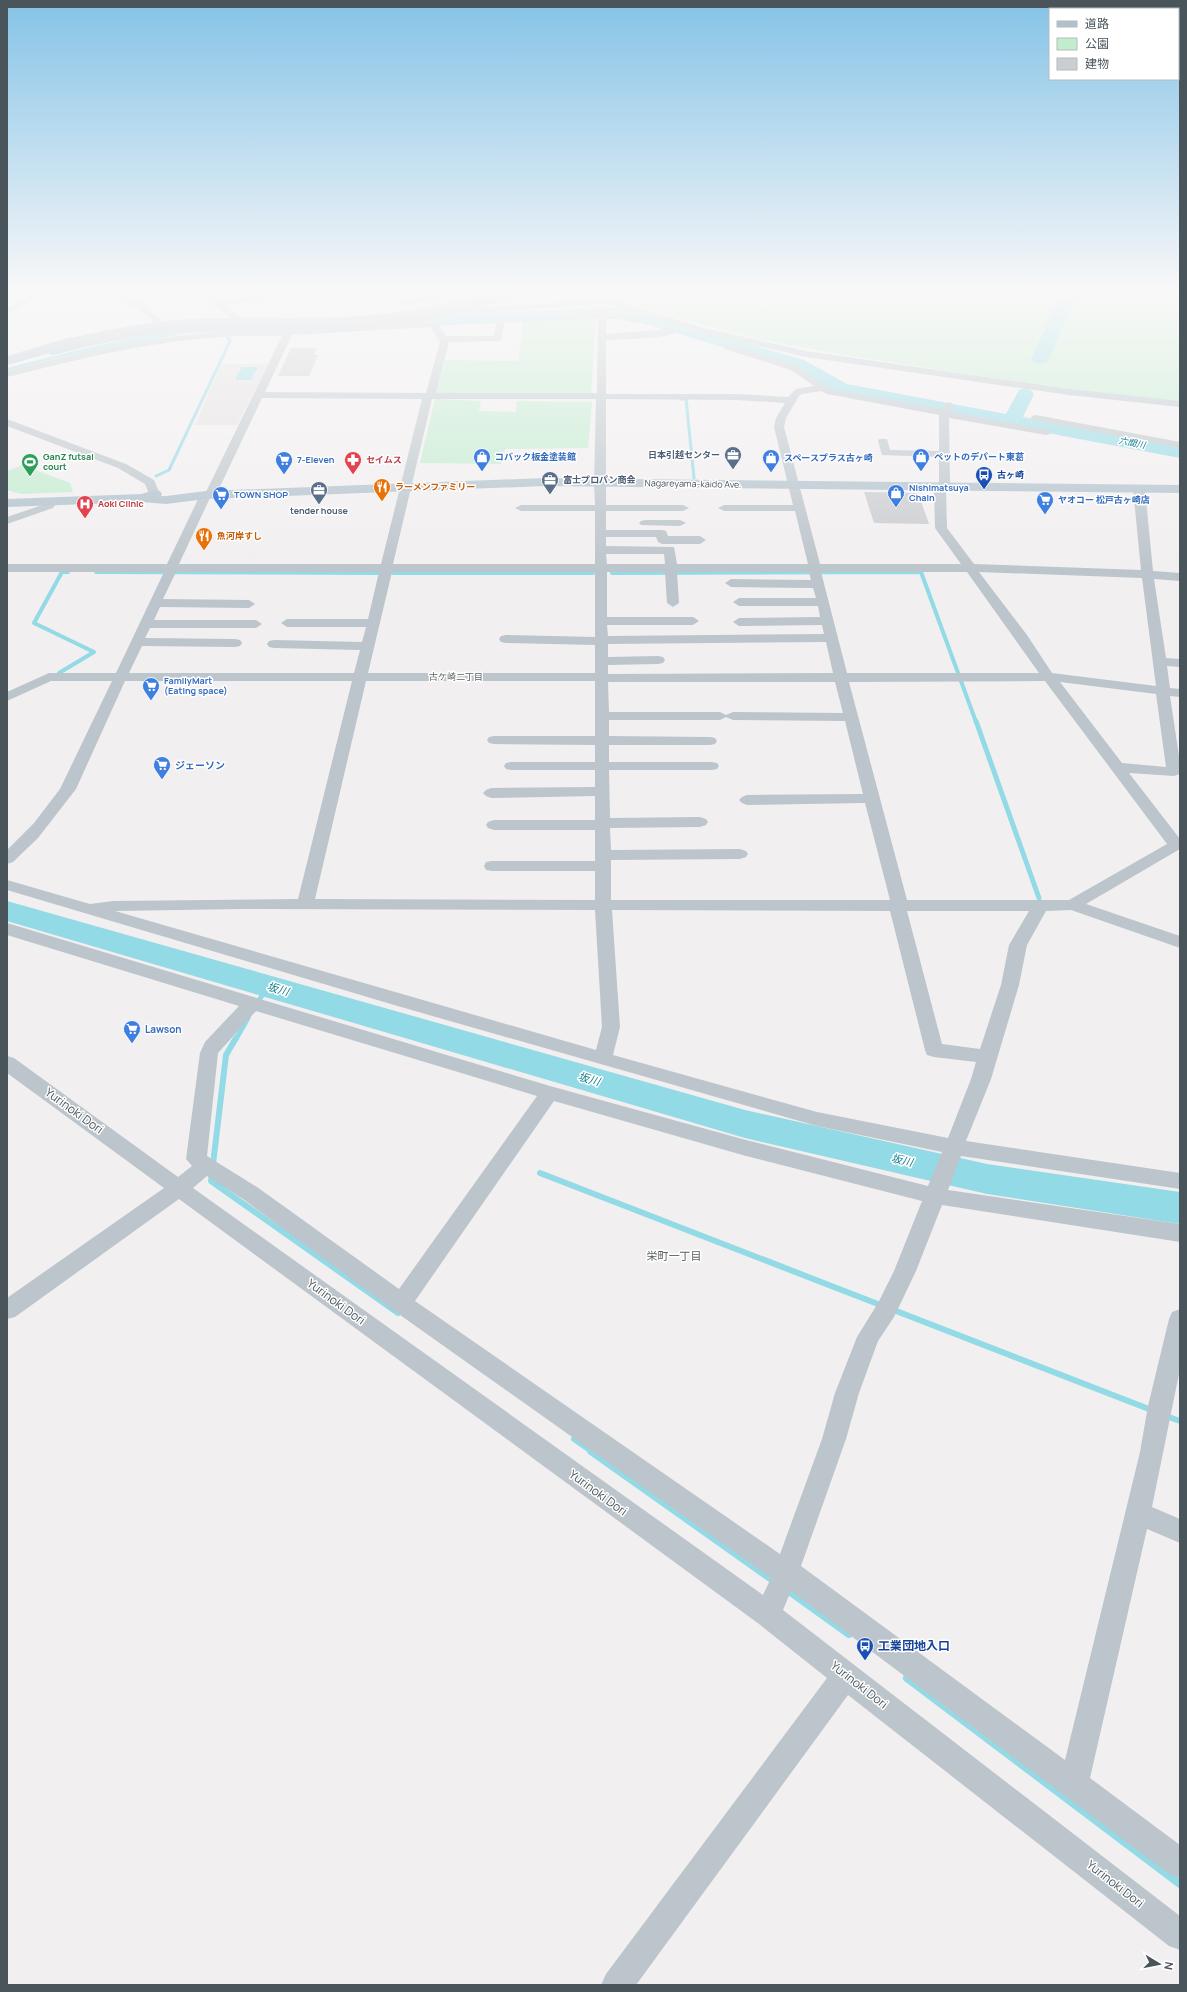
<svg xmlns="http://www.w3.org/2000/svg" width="1187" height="1992" viewBox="0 0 1187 1992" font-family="Manrope,'Noto Sans JP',sans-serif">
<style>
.education{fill:#e3e0e1}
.green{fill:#c1ecce}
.water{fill:#92dae5}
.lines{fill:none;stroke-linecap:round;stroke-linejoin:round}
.stream-far4{stroke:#92dae5;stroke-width:3}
.stream-far3{stroke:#92dae5;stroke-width:4}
.stream-far2{stroke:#92dae5;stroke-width:5}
.stream-far1{stroke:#92dae5;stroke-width:6}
.stream{stroke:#92dae5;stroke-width:8}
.river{fill:#92dae5;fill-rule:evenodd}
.building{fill:#cacdd1}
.minor{fill:#bcc5cb;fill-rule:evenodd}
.major{fill:#b1c1cc;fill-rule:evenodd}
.major-bridge{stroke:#b1c1cc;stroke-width:12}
.labels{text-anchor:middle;stroke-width:3;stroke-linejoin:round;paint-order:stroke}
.far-water-label{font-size:9px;font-style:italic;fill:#168192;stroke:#fff}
.far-service-label{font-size:9px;font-weight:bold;fill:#4e5e75;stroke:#fff;text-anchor:end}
.far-leisure-label{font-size:9px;font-weight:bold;fill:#27864d;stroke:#fff;text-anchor:start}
.far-shop-label{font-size:9px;font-weight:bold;fill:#366cbe;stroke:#fff;text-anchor:start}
.far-health-label{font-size:9px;font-weight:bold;fill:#be3a42;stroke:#fff;text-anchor:start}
.far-transit-label{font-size:9px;font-weight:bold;fill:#164399;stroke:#fff;text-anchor:start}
.far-street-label{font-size:9px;fill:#49545b;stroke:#fff}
.far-food-label{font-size:9px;font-weight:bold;fill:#c56008;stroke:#fff;text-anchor:start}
.far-neighbourhood-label{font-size:9px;fill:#5c6064;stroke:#fff}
.shop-label{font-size:10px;font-weight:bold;fill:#366cbe;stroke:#fff;text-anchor:start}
.water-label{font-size:11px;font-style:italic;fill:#168192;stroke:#fff}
.neighbourhood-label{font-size:11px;fill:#5c6064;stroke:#fff}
.near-street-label{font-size:12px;fill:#49545b;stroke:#fff}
.near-transit-label{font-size:12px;font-weight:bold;fill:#164399;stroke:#fff;text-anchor:start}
</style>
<rect width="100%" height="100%" fill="#f2eff0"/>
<polygon class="education" points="221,364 268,364 237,425 195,425"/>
<g class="green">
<polygon points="595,293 1180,293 1180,402 1094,394 827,352 758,339 677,318"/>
<polygon points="596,317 591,395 436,394 445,360 518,361 523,321"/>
<polygon points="435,399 481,401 479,411 516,412 517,401 592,402 588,448 505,449 501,464 420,463"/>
<polygon points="22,465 70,483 73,492 21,494 7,490 7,471"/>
</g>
<g class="water">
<path d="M 192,329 L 303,329 L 188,333 L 61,357 L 7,371 L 7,368 C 69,352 129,336 192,329 Z"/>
<polygon points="242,367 258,367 251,380 235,380"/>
</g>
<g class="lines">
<g class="stream-far4">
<polyline points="681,399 686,399 694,478"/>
<polyline points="156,476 169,470 230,341 226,334 227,328"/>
</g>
<g class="stream-far3">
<polyline points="96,572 378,573"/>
<polyline points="393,573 593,573"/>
<polyline points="612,573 921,572 976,722"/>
<polyline points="59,673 94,652 34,623 62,572 68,572"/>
</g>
<g class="stream-far2">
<polyline points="976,721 1039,898"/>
<polyline points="256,1005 268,986"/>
<polyline points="236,1039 248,1018"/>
</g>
<g class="stream-far1">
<polyline points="236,1038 226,1055 211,1181 398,1313"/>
<polyline points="540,1173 883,1306"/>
<polyline points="891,1309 1154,1411"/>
<polyline points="1163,1415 1180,1421"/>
<polyline points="574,1439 593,1452"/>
</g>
<g class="stream">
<polyline points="591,1451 776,1582"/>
<polyline points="785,1588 849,1634"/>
<polyline points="907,1678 1180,1884"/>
</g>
<g class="river">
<polygon points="1061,293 1077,293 1049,359 1046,363 1040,364 1034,363 1031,359"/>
<polygon points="623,307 804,360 847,384 1006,414 1019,390 1025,388 1031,390 1034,394 1023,417 1180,446 1180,458 836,393 792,368 622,317 369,329 363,328 361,324 363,320 369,319"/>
<polygon points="7,901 745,1110 987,1164 1180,1192 1180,1224 987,1194 745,1138 7,921"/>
</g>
</g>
<g class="building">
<polygon points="291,348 317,348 314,355 318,355 309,376 278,376"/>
<polygon points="864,492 918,493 929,524 874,523"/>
</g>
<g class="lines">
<g class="minor">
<polygon points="37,293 47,293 7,314 7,308"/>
<path d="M 111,293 C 130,292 154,310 165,325 L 161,328 L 158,327 L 147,315 Z"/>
<polygon points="199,293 208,293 219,301 266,293 283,293 279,296 224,305 242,319 242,323 239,324"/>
<polygon points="429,293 439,293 441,295 439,299 436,300 402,305 398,302 402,299 431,295"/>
<polygon points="577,293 589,293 704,328 806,351 1069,389 1180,401 1180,407 1069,395 806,357 699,332 605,303 435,317 431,314 435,311 595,300"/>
<path d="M 602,312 L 619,313 L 642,321 L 638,324 L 619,319 L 606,319 L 606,334 L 672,329 L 676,332 C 669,339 619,339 606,340 L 606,394 L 736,394 L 788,397 L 796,389 L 814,386 L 791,370 L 725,349 L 725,345 L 728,344 L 797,366 L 830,389 L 942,409 L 946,403 L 949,402 L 954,405 L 951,412 L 1050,430 L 1051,432 L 1050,434 L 1046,435 L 949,418 L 950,487 L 946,490 L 947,528 L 974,564 L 1141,570 L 1133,489 L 1139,486 L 1145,489 L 1153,571 L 1180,573 L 1180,581 L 1154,579 L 1166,658 L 1180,659 L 1180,667 L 1167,666 L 1170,688 L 1180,689 L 1180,697 L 1170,696 L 1180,763 L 1180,774 L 1174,776 L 1129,773 L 1180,839 L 1180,849 L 1086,904 L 1180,936 L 1180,948 L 1071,910 L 1046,911 L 1027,945 L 1019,985 L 991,1079 L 966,1141 L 1180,1173 L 1180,1189 L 961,1156 L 948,1190 L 1180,1224 L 1180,1242 L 942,1205 L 916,1271 L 894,1317 L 878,1341 L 859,1393 L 846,1439 L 801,1566 L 1065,1760 L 1140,1452 L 1148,1406 L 1169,1319 L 1172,1312 L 1180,1309 L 1180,1369 L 1152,1507 L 1180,1519 L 1180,1543 L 1147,1529 L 1090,1778 L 1180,1845 L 1180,1878 L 1169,1874 L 791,1591 L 783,1610 L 1180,1916 L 1180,1950 L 1169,1946 L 848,1695 L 636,1985 L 601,1985 L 606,1974 L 827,1678 L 759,1624 L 179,1199 L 15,1317 L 7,1319 L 7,1298 L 164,1188 L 7,1073 L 7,1056 L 14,1058 L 178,1177 L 192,1166 L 186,1159 L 200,1053 L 205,1042 L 239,1006 L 7,935 L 7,923 L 550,1086 L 746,1140 L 928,1186 L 942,1152 L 817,1126 L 401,1007 L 7,890 L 7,880 L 90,904 L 113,901 L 298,899 L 352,681 L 125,681 L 76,789 L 38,838 L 13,862 L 7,864 L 7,850 L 34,823 L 60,789 L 112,681 L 51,681 L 7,701 L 7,692 L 49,673 L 116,673 L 164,572 L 7,572 L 7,564 L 167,564 L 200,495 L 206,492 L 282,336 C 183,333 103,353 7,377 L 7,371 C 99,347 190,328 285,330 L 290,321 L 293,320 L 297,323 L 294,329 L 433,321 L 436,322 L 446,336 L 494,336 L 497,321 L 501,318 L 505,321 L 501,341 L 449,342 L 436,393 L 597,393 L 598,319 L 562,320 L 558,317 L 562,314 ZM 430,327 L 440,342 L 426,393 L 265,392 L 292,335 ZM 821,391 L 827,394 L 939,415 L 939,451 L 890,450 L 887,439 L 879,439 L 878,441 L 882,455 L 939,457 L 939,484 L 934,487 L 935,528 L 961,564 L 820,564 L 784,427 L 786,418 L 799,396 L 802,394 ZM 262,398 L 422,399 L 381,564 L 179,564 L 210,498 L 216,495 ZM 432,399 L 596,399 L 594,483 L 595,505 L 521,505 L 515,508 L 521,511 L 595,511 L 595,564 L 393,564 ZM 606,399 L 736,400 L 785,403 L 776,418 L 774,427 L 793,505 L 724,505 L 718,508 L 724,511 L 795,511 L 808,564 L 677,564 L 674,547 L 606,546 L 606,537 L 656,537 L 658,542 L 662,544 L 700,544 L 706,540 L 700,536 L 668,536 L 666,531 L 662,530 L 606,530 L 606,511 L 683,511 L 689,508 L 683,505 L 606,505 ZM 606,554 L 664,554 L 665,564 L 607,564 ZM 176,572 L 379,572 L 368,619 L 287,619 L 281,623 L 287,627 L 366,627 L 362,642 L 274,640 L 269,641 L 267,644 L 269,647 L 274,648 L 360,650 L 354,673 L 129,673 L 142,646 L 235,647 L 240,646 L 242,643 L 240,640 L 235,639 L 145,638 L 150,628 L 256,628 L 262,624 L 256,620 L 154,620 L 160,607 L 249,608 L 255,604 L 249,600 L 163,599 ZM 392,572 L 595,572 L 595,637 L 506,635 L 501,636 L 499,639 L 501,642 L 506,643 L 595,645 L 595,673 L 368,673 ZM 607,572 L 665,572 L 667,603 L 673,607 L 679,603 L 677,572 L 809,572 L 811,580 L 731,579 L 725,583 L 731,587 L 813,588 L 816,598 L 739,598 L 733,602 L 739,606 L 818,606 L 820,617 L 739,618 L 733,622 L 739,626 L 822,625 L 824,634 L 608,636 L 607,625 L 693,625 L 699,621 L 693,617 L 607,617 ZM 821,572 L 967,572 L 1039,673 L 847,673 ZM 979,572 L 1142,578 L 1156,686 L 1052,673 L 1027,635 ZM 826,642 L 833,673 L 608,674 L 608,665 L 658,664 L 663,663 L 665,660 L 663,657 L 658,656 L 608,657 L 608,644 ZM 366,681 L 595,681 L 595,736 L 494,736 L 489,737 L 487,740 L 489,743 L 494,744 L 595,745 L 595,762 L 511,762 L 506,763 L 504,766 L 506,769 L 511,770 L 595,770 L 595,787 L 491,788 L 486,790 L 483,793 L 486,796 L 491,798 L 595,796 L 595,820 L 494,820 L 488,822 L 486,825 L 488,828 L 494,830 L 595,830 L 595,861 L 492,861 L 486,862 L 484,866 L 486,870 L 492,871 L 595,871 L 595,900 L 315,899 ZM 1045,681 L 1167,844 L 1069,900 L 907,900 L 849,682 ZM 608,682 L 835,682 L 843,713 L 733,712 L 726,715 L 720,712 L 609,712 ZM 1060,682 L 1156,694 L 1166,767 L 1122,763 ZM 726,717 L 733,720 L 845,721 L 863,794 L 747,795 L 742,797 L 739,800 L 742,803 L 747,805 L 865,803 L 890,900 L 611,900 L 611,860 L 740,859 L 746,857 L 748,854 L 746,851 L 740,849 L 611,850 L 610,828 L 700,827 L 706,825 L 708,822 L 706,819 L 700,817 L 610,818 L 609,770 L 712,770 L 717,769 L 719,766 L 717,763 L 712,762 L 609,762 L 609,745 L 710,745 L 715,744 L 717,741 L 715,738 L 710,737 L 609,736 L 609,720 L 720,720 ZM 242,909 L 595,910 L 602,1027 L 596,1050 L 115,911 ZM 612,910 L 890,911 L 925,1050 L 927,1055 L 934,1057 L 976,1062 L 971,1079 L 948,1138 L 817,1112 L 613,1055 L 620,1027 ZM 907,911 L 1029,911 L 1009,945 L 1001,985 L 980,1049 L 942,1044 ZM 256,1011 L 537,1096 L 399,1289 L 257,1187 L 207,1156 L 218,1053 ZM 554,1101 L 746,1156 L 922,1201 L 894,1271 L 878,1303 L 857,1337 L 835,1393 L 822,1439 L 780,1554 L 415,1301 ZM 207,1176 L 243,1199 L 393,1310 L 771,1578 L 763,1595 L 193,1188 Z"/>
<polygon points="71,337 75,340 74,342 7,362 7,356"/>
<polygon points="1036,415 1180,442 1180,448 1032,420 1031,418 1032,416"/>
<polygon points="7,419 126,464 154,480 160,494 158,496 150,496 145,484 118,468 7,426"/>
<polygon points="52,498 58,501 53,508 7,524 7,517 45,504 48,499"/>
<polygon points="645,520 680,520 686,523 680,526 641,525 639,523 641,521"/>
</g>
<g class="major">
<polygon points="53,346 57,347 59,349 57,351 7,365 7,358"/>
<polygon points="545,478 1180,485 1180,493 545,486 206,499 166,504 142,502 7,507 7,499 141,494 155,490 160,491 162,494 161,496 166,496 206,491"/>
</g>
<path class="major-bridge" d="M 53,349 C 98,337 144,328 190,325 C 247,322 303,326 360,322 C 410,319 460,308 508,293"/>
</g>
<linearGradient id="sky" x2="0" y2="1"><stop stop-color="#85c3e7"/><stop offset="0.51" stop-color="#f9f8f8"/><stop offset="1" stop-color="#f9f8f8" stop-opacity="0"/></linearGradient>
<rect width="1187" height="572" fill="url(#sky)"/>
<defs>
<symbol id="office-pin" viewBox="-11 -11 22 30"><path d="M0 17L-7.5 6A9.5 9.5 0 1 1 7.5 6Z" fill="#5c6f8a" stroke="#fff"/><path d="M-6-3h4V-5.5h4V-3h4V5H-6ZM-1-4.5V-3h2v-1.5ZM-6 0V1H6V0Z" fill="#fff"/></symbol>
<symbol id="shop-pin" viewBox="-11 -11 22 30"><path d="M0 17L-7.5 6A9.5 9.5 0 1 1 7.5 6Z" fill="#3f7fe0" stroke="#fff"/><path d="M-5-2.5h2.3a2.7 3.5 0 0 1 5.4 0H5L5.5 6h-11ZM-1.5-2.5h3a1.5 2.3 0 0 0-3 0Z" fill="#fff"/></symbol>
<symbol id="supermarket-pin" viewBox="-11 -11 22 30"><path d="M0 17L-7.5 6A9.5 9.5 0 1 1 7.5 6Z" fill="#3f7fe0" stroke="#fff"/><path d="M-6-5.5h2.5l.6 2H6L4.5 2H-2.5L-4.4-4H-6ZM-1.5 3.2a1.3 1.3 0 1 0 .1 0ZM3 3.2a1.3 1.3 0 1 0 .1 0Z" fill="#fff"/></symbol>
<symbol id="pharmacy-pin" viewBox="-11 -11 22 30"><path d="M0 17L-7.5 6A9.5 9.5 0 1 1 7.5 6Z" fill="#e0444e" stroke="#fff"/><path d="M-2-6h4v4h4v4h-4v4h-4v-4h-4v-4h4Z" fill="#fff"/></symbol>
<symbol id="stadium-pin" viewBox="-11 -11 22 30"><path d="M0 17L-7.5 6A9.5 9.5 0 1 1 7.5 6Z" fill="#2e9e5b" stroke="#fff"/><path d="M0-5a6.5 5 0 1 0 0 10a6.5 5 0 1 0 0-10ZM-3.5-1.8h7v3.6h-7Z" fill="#fff"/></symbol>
<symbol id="bus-pin" viewBox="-11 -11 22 30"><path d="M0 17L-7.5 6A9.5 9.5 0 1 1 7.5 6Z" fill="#1a4fb4" stroke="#fff"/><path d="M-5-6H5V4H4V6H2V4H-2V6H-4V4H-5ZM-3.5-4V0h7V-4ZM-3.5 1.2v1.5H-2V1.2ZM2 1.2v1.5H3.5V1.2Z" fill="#fff"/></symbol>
<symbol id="restaurant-pin" viewBox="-11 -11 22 30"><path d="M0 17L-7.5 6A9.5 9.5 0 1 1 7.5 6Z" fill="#e8710a" stroke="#fff"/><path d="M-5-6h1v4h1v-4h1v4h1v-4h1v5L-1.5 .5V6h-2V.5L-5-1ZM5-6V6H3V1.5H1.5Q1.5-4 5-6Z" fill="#fff"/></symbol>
<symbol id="hospital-pin" viewBox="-11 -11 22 30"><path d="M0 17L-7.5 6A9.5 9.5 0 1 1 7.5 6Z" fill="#e0444e" stroke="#fff"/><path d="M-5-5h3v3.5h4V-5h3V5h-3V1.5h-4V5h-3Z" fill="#fff"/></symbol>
</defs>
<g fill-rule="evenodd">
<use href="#office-pin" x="723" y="445" width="20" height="27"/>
<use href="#shop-pin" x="472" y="447" width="20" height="27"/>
<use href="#shop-pin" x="911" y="447" width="20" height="27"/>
<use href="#shop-pin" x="761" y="448" width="20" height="27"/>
<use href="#supermarket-pin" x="274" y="450" width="20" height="27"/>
<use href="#pharmacy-pin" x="343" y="450" width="20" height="27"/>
<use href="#stadium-pin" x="20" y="452" width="20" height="27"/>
<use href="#bus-pin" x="974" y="465" width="20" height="27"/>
<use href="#office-pin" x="540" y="470" width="20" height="27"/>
<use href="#restaurant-pin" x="372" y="477" width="20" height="27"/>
<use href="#office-pin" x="309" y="480" width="20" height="27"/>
<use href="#shop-pin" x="886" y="483" width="20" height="27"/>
<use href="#supermarket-pin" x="211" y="485" width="20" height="27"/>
<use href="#supermarket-pin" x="1035" y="490" width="20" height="27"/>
<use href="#hospital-pin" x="75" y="494" width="20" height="27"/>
<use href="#restaurant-pin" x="194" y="526" width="20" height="27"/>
<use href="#supermarket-pin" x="141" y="676" width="20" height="27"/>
<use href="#supermarket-pin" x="152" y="755" width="20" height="27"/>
<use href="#supermarket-pin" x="122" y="1019" width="20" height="27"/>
<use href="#bus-pin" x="855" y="1636" width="20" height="27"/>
</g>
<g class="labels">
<g class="far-water-label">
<text transform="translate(1132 443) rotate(11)" y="3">六間川</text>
</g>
<g class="far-service-label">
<text x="720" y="458">日本引越センター</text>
<text x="563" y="483" text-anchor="start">富士プロパン商会</text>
<text x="319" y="514" text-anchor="middle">tender house</text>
</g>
<g class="far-leisure-label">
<text x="43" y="460">GanZ futsal<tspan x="43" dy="10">court</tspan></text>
</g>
<g class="far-shop-label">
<text x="495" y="460">コバック板金塗装館</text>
<text x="934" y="460">ペットのデパート東葛</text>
<text x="784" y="461">スペースプラス古ヶ崎</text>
<text x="297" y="463">7-Eleven</text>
<text x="909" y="491">Nishimatsuya<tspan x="909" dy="10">Chain</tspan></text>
<text x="234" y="498">TOWN SHOP</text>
<text x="1058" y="503">ヤオコー 松戸古ヶ崎店</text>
<text x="164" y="684">FamilyMart<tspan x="164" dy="10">(Eating space)</tspan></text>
</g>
<g class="far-health-label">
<text x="366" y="463">セイムス</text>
<text x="98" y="507">Aoki Clinic</text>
</g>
<g class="far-transit-label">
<text x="997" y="478">古ヶ崎</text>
</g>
<g class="far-street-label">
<text transform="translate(693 484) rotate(1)" y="3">Nagareyama-kaido Ave.</text>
</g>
<g class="far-food-label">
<text x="395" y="490">ラーメンファミリー</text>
<text x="217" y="539">魚河岸すし</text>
</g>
<g class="far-neighbourhood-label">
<text x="456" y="680">古ケ崎二丁目</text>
</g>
<g class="shop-label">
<text x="175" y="769">ジェーソン</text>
<text x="145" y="1033">Lawson</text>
</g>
<g class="water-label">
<text transform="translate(278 989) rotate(16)" y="4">坂川</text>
<text transform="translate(589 1079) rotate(16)" y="4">坂川</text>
<text transform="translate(902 1160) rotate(13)" y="4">坂川</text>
</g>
<g class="neighbourhood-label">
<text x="674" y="1260">栄町一丁目</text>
</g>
<g class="near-street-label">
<text transform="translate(74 1111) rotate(36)" y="4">Yurinoki Dori</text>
<text transform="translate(336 1302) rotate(36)" y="4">Yurinoki Dori</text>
<text transform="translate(598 1493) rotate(36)" y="4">Yurinoki Dori</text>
<text transform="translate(859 1685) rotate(38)" y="4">Yurinoki Dori</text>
<text transform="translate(1115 1884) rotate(38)" y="4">Yurinoki Dori</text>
</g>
<g class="near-transit-label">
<text x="878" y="1650">工業団地入口</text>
</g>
</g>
<rect width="1187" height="1992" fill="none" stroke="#49545b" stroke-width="16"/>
<rect x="1049" y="8" width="130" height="72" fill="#ffffff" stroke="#b6bbbd"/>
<rect x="1057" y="21" width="20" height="6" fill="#b1c1cc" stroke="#b6bbbd"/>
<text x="1085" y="28" font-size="12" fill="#49545b">道路</text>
<rect x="1057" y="38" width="20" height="12" fill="#c1ecce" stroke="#b6bbbd"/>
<text x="1085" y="48" font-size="12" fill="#49545b">公園</text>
<rect x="1057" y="58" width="20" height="12" fill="#cacdd1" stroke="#b6bbbd"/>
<text x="1085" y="68" font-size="12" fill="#49545b">建物</text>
<g transform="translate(1159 1964) rotate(100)" stroke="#ffffff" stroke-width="3" paint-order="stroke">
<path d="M0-3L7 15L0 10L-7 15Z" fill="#49545b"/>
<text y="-6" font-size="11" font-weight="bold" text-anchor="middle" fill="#49545b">N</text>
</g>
</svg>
